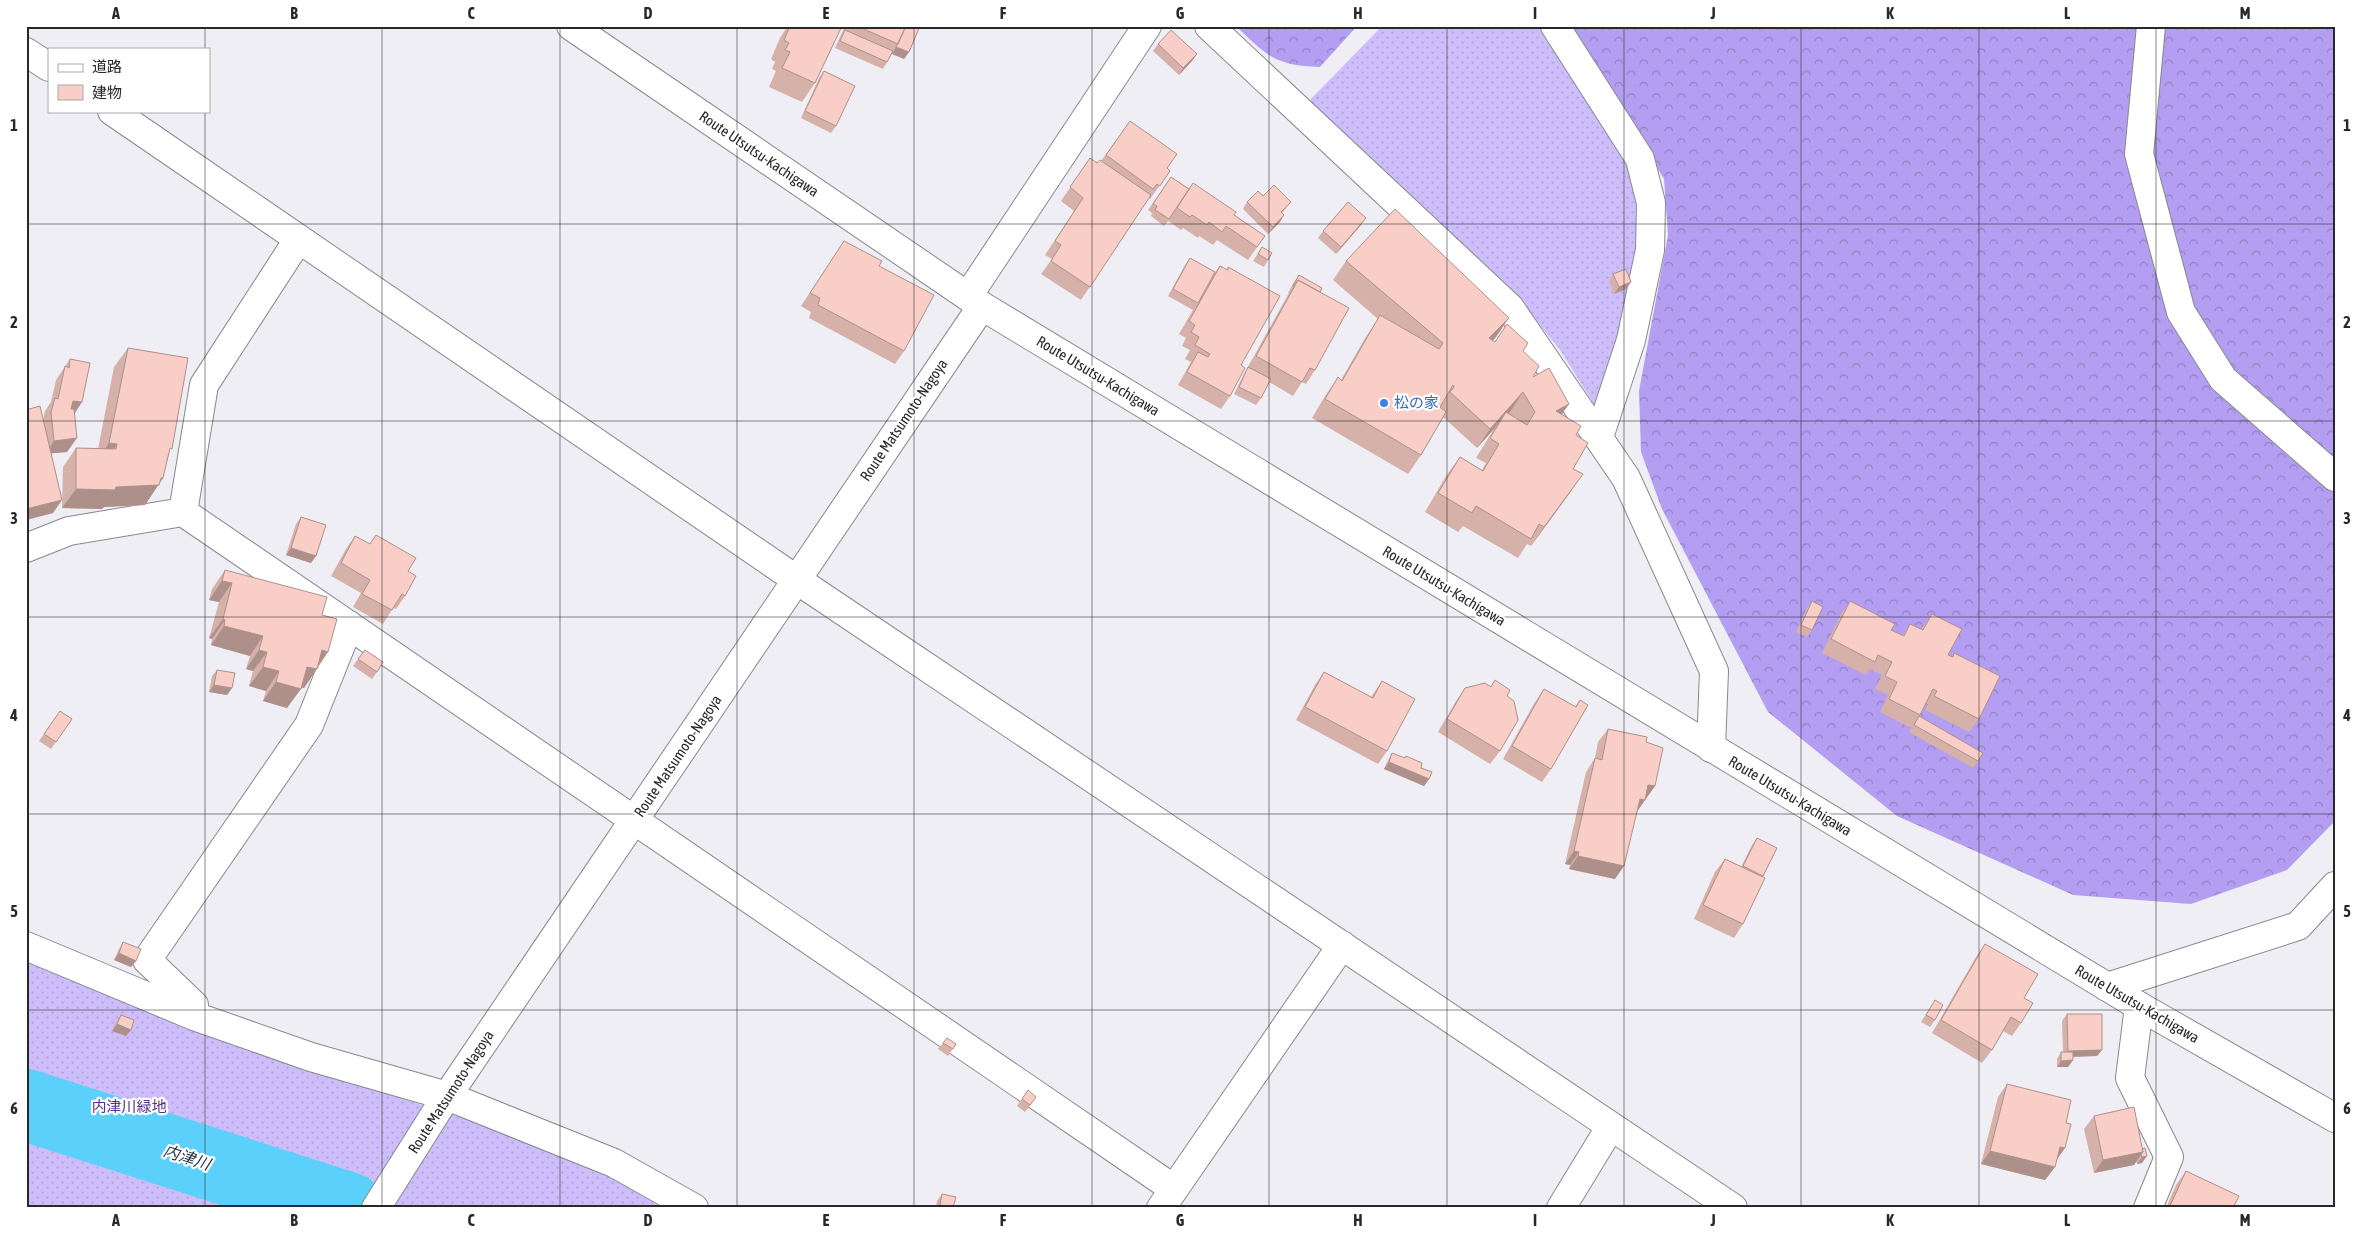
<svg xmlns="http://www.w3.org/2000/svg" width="2361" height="1234" font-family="'Asap Condensed','Noto Sans JP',sans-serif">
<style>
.grass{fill:url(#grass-dots)}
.forest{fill:url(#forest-crowns)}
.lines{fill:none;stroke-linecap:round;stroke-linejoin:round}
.river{stroke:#5bd0fb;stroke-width:72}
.minor-casing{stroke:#89888d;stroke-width:30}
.major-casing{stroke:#89888d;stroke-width:30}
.minor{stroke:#fff;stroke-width:28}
.major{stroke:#fff;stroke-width:28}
.wall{fill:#d5b1aa}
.shaded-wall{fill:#ae908b}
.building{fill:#f8cec6;stroke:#ae908b}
.grid{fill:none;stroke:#28282a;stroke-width:1;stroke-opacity:0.55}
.shop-dot{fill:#3f7fe0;stroke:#fff;stroke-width:2}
.labels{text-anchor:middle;stroke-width:4.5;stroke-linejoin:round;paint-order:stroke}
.street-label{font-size:15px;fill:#28282a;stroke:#fff}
.shop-label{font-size:15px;fill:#366cbe;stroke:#fff;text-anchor:start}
.park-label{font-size:15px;fill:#543191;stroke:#fff}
.water-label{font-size:16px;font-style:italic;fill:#1d323a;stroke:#fff}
.neatline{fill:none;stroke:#28282a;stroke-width:2}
.grid-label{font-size:16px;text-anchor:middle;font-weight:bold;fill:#28282a}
</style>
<defs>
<pattern id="grass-dots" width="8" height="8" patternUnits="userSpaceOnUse" patternTransform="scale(1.25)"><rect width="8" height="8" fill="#cdbefb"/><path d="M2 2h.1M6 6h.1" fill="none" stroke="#b0a3d7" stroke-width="1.8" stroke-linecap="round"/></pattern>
<pattern id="forest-crowns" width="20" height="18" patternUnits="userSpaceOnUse" patternTransform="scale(1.25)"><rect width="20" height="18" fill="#b49ef2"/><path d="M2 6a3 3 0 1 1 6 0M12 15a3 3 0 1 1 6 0" fill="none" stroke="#9281c4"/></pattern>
</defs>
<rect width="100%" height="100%" fill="#f0eef5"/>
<!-- grass -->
<path class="grass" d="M1382,26h164l89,137 9,86 -44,165 -40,-64 -43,-53 -208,-196z
M26,961l283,108 176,56 120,47 57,36h-636z"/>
<!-- forest -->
<path class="forest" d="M1236,26h121l-37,41c-44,-1 -53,-11 -84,-41z
M1572,26h763v795l-48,49 -96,34 -118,-9 -176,-79 -129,-104 -106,-203 -21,-57 -2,-61 29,-156 -4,-56z"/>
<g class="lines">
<!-- river -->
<path class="river" d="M26,1105l322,103"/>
<!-- minor casing -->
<g class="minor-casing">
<path id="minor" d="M1209,26l301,282 116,170 88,193 -3,77
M1555,26l85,133 11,44 -1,47 -19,90 -32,97
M2151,26l-12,128 42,158 42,67 112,98
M26,52l23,15
M112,111l685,469 936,628
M968,296l179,-270
M183,512l991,677
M26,548l43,-17 114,-19 21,-127 94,-145
M26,946l168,70 117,41 136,39 167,67 80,45
M2107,987l191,-61 37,-40
M2139,1006l-9,72 39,79 -21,51
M194,1016v-11l-47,-45 162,-235 40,-100
M1161,1208l181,-263
M1561,1208l50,-82"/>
</g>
<!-- major casing -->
<g class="major-casing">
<path id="major" d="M571,26l411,280 1157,700 196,112
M376,1208l61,-97 545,-805"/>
</g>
<!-- minor -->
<use href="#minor" class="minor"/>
<!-- major -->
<use href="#major" class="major"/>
</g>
<!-- wall -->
<path class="wall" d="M785,26h57l-27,57 -13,19 -33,-15 7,-16 -4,-2 3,-7 -4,-3 9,-21 7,-11z
M845,26h75l-11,26 -5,7 -12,-5 -5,8 -4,7 -48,-21z
M1158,44l39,10 -5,7 -13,14 -26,-24z
M824,71l12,55 -5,7 -30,-15 18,-40z
M1130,121l37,47 3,3 -20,28 -1,-1 -68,102 -40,-26 11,-15 -7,-4 29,-44 -13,-10 29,-43 7,5 4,-2z
M1171,177l18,12 45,26 31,21 -17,24 -31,-20 -4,5 -14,-9 -1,2 -15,-10 -2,2 -13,-9 -4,5 -13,-10 1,-3 -4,-3z
M1263,196l28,6 -9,11 -2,9 -12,12 -25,-25 4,-7z
M1361,225l-25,29 -18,-16 5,-7z
M844,241l35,25 25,85 -9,13 -86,-46 2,-6 -10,-6z
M1262,247l6,13 -4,7 -11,-6z
M1190,258l25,14 5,-6 7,4 1,-3 13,98 -11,31 -9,13 -43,-24 13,-23 -6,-3 5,-9 -8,-4 4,-8 -7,-4 14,-24 -25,-14 17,-31z
M1346,261l150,76 -4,3 2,2 29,9 10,26 29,38 14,20 -3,34 -4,25 -38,52 -4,-2 -9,14 -55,-32 -5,6 -33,-20 21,-36 14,-19 22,13 4,-7 -10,-5 18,-29 -17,19 -34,-31 -22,38 -13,19 -96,-56 13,-22 13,-19 3,3 26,-45 11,-16 -45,-39z
M1613,274l18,8 -5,7 -12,5 -5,-13z
M1299,275l21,17 -5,78 -9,14 -4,-2 -9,14 -24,-14 -8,16 -5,7 -22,-11 10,-20 45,-81h-1l6,-11z
M128,348l41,105 -6,25 -18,27 -41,2 -2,2 -40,-1 1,-41 13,-19 22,1 16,-82z
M70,359l4,54 -7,39 -16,1 2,60 -27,7v-110l17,10 2,-9 6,-9 5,-22z
M301,517l15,39 -5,7 -25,-8 10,-31z
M355,536l53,35 -3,25 -9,13 -3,-1 -10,16 -30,-17 8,-14 -30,-17 15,-27z
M225,570l97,45 -5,54 -13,19 -3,-1 -14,21 -24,-7 3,-10 -17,-5 4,-15 -7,-2 4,-13 -39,-11 1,-6 -3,-1 10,-36 -10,-2 3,-11z
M1812,601v29l-5,7 -11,-5 11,-24z
M1850,601l41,29 11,6 8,-12 11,5 11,-15 16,41 4,1 2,-3 25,66 -10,13 -44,-22 3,-6 -2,-1 -6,12 -9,13 -31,-16 8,-17 -13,-6 7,-14 -12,-6 -4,6 -44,-22 19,-39z
M365,650l12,22 -5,7 -19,-13z
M217,670l15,18 -5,7 -18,-3 3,-16z
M1324,672l47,25 11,-16 5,70 -9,13 -82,-44 19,-35z
M1495,680l12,16 -7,55 -10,13 -52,-32 18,-31 9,-13 26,-2z
M1544,689l31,18 5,-7 -29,69 -9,13 -39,-23 32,-57z
M60,711l12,8 -21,30 -12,-8z
M1919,716l59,45 -5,7 -64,-36z
M1608,729l38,13 9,44 -17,24 -23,69 -46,-10 1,-4 -5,-1 21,-92 9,-14 3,-16z
M1392,753l29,15 8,11 -5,7 -40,-17 4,-9z
M1757,838l20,10 -14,29 -20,47 -9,14 -40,-19 21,-47 10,-13 16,8 11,-22z
M123,942l13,19 -5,6 -17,-7 5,-11z
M1985,944l39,54 -3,25 -9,13 -9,-5 -11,19 -10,13 -50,-30 44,-76z
M1935,1000v20l-5,7 -9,-5z
M2067,1014l35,36 -5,6 -24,1v3l-5,7h-11v-8l4,-7h2l-1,-31z
M121,1015l5,21 -14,-5 4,-9z
M947,1038l9,6 -8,12 -10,-7z
M2007,1084l49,76 -1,7 -10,13 -64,-16 17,-67z
M1028,1090l3,14 -6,8 -8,-6z
M2094,1116l48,33v14l-5,1 -1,-3 -2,4 -40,8 -10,-44z
M2186,1171l47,37h-67l10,-23z
M942,1194l11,14h-17l1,-7z"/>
<!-- shaded-wall -->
<path class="shaded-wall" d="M896,47l13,5 -5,7 -12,-5z
M1197,54l-5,7 -13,14 4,-7z
M1284,215l-4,7 -12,12 5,-7z
M1366,218l-5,7 -25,29 5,-7z
M1631,282l-5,7 -12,5 5,-7z
M1509,318l-13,19 -20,21 13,-20z
M1523,392l-13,20 -11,12 7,-12 -12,17 -17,19 13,-19z
M73,401l9,1 -9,14 -9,-2z
M1569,404l-13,19v-12z
M77,438l-10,14 -22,2 9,-13z
M109,443l8,1 -13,20 -8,-2z
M1583,474l-14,20 -38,52 13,-19z
M161,478h2l-18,27 -41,2 -2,2 -40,-1 14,-19 40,-2z
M62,500l-9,13 -27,7v-11z
M291,548l25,8 -5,7 -25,-8z
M222,581l10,2 -13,19 -10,-2z
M223,619l2,1 -13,19 -3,-1z
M224,626l39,10 -13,20 -39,-11z
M259,650l8,2 -14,19 -7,-2z
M322,650l6,2 -24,36 -10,-2 13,-19z
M263,667l16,4 -13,20 -17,-5z
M276,682l25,7 -14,19 -24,-7z
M214,685l18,3 -5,7 -18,-3z
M1389,762l40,17 -5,7 -40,-17z
M1648,785l7,1 -10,14z
M1640,799l5,1 -9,13z
M1574,851l5,1 -9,13 -5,-1z
M1578,856l46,10 -9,13 -46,-10z
M119,953l17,8 -5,6 -17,-7z
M117,1024l14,6 -5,6 -14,-5z
M2102,1050l-5,6 -34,1 5,-6z
M2073,1060l-5,7h-11l4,-6z
M2060,1147l5,1 -9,13z
M1990,1151l65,16 -10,13 -64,-16z
M2143,1152l-9,13 -40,8 9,-13z
M2147,1156l-5,7 -5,1 5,-7z
M940,1205l13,3h-16z"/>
<!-- building -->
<path class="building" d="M790,26h52l-27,57 -33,-15 8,-16 -5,-2 4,-7 -5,-3z
M857,26h49l-8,18z
M906,26h14l-11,26 -13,-5z
M845,30l48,21 -6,11 -47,-21z
M1171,30l26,24 -14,14 -25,-24z
M824,71l31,15 -19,40 -31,-15z
M1130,121l47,33 -10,14 3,3 -10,15 -3,-2 -4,5 -47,-34z
M1090,158l7,5 3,-3 51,35 -61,92 -39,-26 10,-16 -6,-4 28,-43 -13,-11z
M1171,177l18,12 -20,30 -14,-9 2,-4 -4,-2z
M1193,183l43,29 -2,3 31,21 -8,11 -31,-21 -4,6 -13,-10 -2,3 -15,-10 -2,2 -13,-9z
M1274,185l17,17 -10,10 3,3 -11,12 -26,-25 11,-11 5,5z
M1348,202l18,16 -25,29 -18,-16z
M1395,209l114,109 -20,20 6,4 12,-18 21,19 -5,8 16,15 -6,11 16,-9 20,36 -13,7 25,15 -5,9 12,8 -15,26 10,5 -39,53 -5,-3 -8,15 -55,-33 -4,7 -34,-20 22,-36 23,14 16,-27 -9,-6 16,-26 21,13 8,-13 -12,-20 -33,37 -40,-37 4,-5 -1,-2 -13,22 6,5 -25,43 -96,-56 13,-22 4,4 38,-66 59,34 4,-6 -97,-82z
M844,241l38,20 -3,5 55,29 -30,56 -86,-46 2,-7 -10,-5z
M1262,247l10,6 -4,7 -10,-6z
M1190,258l25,14 -17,31 -25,-14z
M1220,266l8,4v-3l52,29 -39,69 4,3 -15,28 -43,-24 11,-20 10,5 2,-3 -15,-9 4,-8 -8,-5 4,-7 -6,-4z
M1626,269l5,13 -12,5 -6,-13z
M1299,275l23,13 -2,4 -22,-12 -4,6h-1z
M1298,280l51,28 -34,62 -5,-2 -8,14 -46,-26z
M128,348l60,10 -16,91 -2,-1 -7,30h-2l-2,7 -43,2 -1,3 -39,-1v-41l40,1 1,-5 -8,-1z
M70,359l20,4 -8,39 -9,-1 -2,8h3l3,29 -23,3 -3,-29 4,-14 3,1 7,-33 4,2z
M1248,367l23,12 -10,19 -22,-11z
M40,406l22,94 -36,9v-99z
M301,517l25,8 -10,31 -25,-8z
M376,535l40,23 -8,13 8,5 -11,20 -3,-2 -10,16 -30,-16 8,-14 -29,-17 14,-27 15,8z
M225,570l102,27 -5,18 15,4 -9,33 -6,-2 -5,19 -10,-2 -6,22 -25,-7 3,-11 -16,-4 4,-15 -8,-2 4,-14 -39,-10 1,-6 -2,-1 9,-36 -10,-2z
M1812,601l11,6 -11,23 -11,-5z
M1850,601l45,23 -4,6 13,6 6,-12 13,6 9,-16 30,15 -14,26 5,2 1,-4 46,23 -21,43 -45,-23 3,-5 -4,-2 -13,26 -31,-16 8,-17 -12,-6 7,-14 -14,-7 -3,7 -44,-23z
M365,650l18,12 -6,10 -19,-13z
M217,670l18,3 -3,15 -18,-3z
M1324,672l49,26 9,-17 33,18 -28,52 -82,-44z
M1495,680l15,10 -3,6 7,5 4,19 -18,31 -53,-32 18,-31 20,-5 6,4z
M1544,689l32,18 4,-7 8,5 -37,64 -39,-23z
M60,711l12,8 -16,23 -12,-8z
M1919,716l64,37 -5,8 -64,-36z
M1608,729l39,8 -1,5 17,6 -8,38 -7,-1 -3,15 -5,-1 -16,67 -46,-10 1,-4 -5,-1 21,-93 7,2z
M1392,753l13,5 1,-2 16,7 -1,5 11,4 -3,7 -40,-17z
M1757,838l20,10 -14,28 -20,-10z
M1725,859l40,19 -22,46 -40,-19z
M123,942l18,7 -5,12 -17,-8z
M1985,944l53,30 -14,24 9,5 -12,20 -10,-6 -19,33 -51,-30z
M1935,1000l8,5 -8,15 -9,-5z
M2067,1014h35v36l-34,1z
M121,1015l13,5 -3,10 -14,-6z
M947,1038l9,6 -3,5 -10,-6z
M2061,1052h12v8l-12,1z
M2007,1084l64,16 -5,23 5,1 -6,24 -5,-1 -5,20 -65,-16z
M1028,1090l8,7 -6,8 -8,-6z
M2134,1107l9,45 -40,8 -9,-44z
M2145,1148l2,8 -5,1 -1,-3 2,-2 -1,-3z
M2186,1171l53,25 -6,12h-64z
M942,1194l14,3 -3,11 -13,-3z"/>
<!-- grid -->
<path class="grid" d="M205,26v23M382,26v1182M560,26v1182M737,26v1182M914,26v1182M1092,26v1182M1269,26v1182M1447,26v1182M1624,26v1182M1801,26v1182M1979,26v1182M2156,26v1182M205,111v1097M26,224h2309M26,421h2309M26,617h2309M26,814h2309M26,1010h2309"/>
<!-- markers -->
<circle class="shop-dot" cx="1384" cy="403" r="5"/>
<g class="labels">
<!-- street labels -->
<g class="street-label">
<text transform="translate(759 154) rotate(34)" y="5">Route Utsutsu-Kachigawa</text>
<text transform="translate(1098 376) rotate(31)" y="5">Route Utsutsu-Kachigawa</text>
<text transform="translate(904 420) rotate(-56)" y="5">Route Matsumoto-Nagoya</text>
<text transform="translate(1444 586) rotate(31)" y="5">Route Utsutsu-Kachigawa</text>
<text transform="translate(678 756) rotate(-56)" y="5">Route Matsumoto-Nagoya</text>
<text transform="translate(1790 796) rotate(31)" y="5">Route Utsutsu-Kachigawa</text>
<text transform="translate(2137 1004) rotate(30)" y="5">Route Utsutsu-Kachigawa</text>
<text transform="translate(451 1092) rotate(-57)" y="5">Route Matsumoto-Nagoya</text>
</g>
<!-- shop labels -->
<g class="shop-label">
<text x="1394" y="408">松の家</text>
</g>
<!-- park labels -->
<g class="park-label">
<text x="129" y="1112">内津川緑地</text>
</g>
<!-- water labels -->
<g class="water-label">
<text transform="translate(187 1157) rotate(18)" y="6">内津川</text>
</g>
</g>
<!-- border -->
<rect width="2361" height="1234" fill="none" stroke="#ffffff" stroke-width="55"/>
<!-- legend -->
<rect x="48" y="48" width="162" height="65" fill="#ffffff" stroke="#a9a9aa"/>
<rect x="58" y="64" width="25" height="8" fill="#ffffff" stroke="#a9a9aa"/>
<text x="92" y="72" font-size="15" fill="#28282a">道路</text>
<rect x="58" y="85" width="25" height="15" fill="#f8cec6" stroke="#a9a9aa"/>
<text x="92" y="98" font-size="15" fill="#28282a">建物</text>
<rect x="28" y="28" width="2306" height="1178" class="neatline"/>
<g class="grid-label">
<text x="116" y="19">A</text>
<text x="294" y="19">B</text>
<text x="471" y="19">C</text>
<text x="648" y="19">D</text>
<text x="826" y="19">E</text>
<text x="1003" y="19">F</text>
<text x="1180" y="19">G</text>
<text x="1358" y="19">H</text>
<text x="1535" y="19">I</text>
<text x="1713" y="19">J</text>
<text x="1890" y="19">K</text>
<text x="2067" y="19">L</text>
<text x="2245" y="19">M</text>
<text x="14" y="131">1</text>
<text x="2347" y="131">1</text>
<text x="14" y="328">2</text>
<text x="2347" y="328">2</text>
<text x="14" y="524">3</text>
<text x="2347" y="524">3</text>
<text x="14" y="721">4</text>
<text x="2347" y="721">4</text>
<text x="14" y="917">5</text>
<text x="2347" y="917">5</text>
<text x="14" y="1114">6</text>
<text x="2347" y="1114">6</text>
<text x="116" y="1226">A</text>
<text x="294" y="1226">B</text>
<text x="471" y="1226">C</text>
<text x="648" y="1226">D</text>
<text x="826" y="1226">E</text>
<text x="1003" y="1226">F</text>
<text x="1180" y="1226">G</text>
<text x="1358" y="1226">H</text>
<text x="1535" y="1226">I</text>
<text x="1713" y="1226">J</text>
<text x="1890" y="1226">K</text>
<text x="2067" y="1226">L</text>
<text x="2245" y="1226">M</text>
</g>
</svg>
